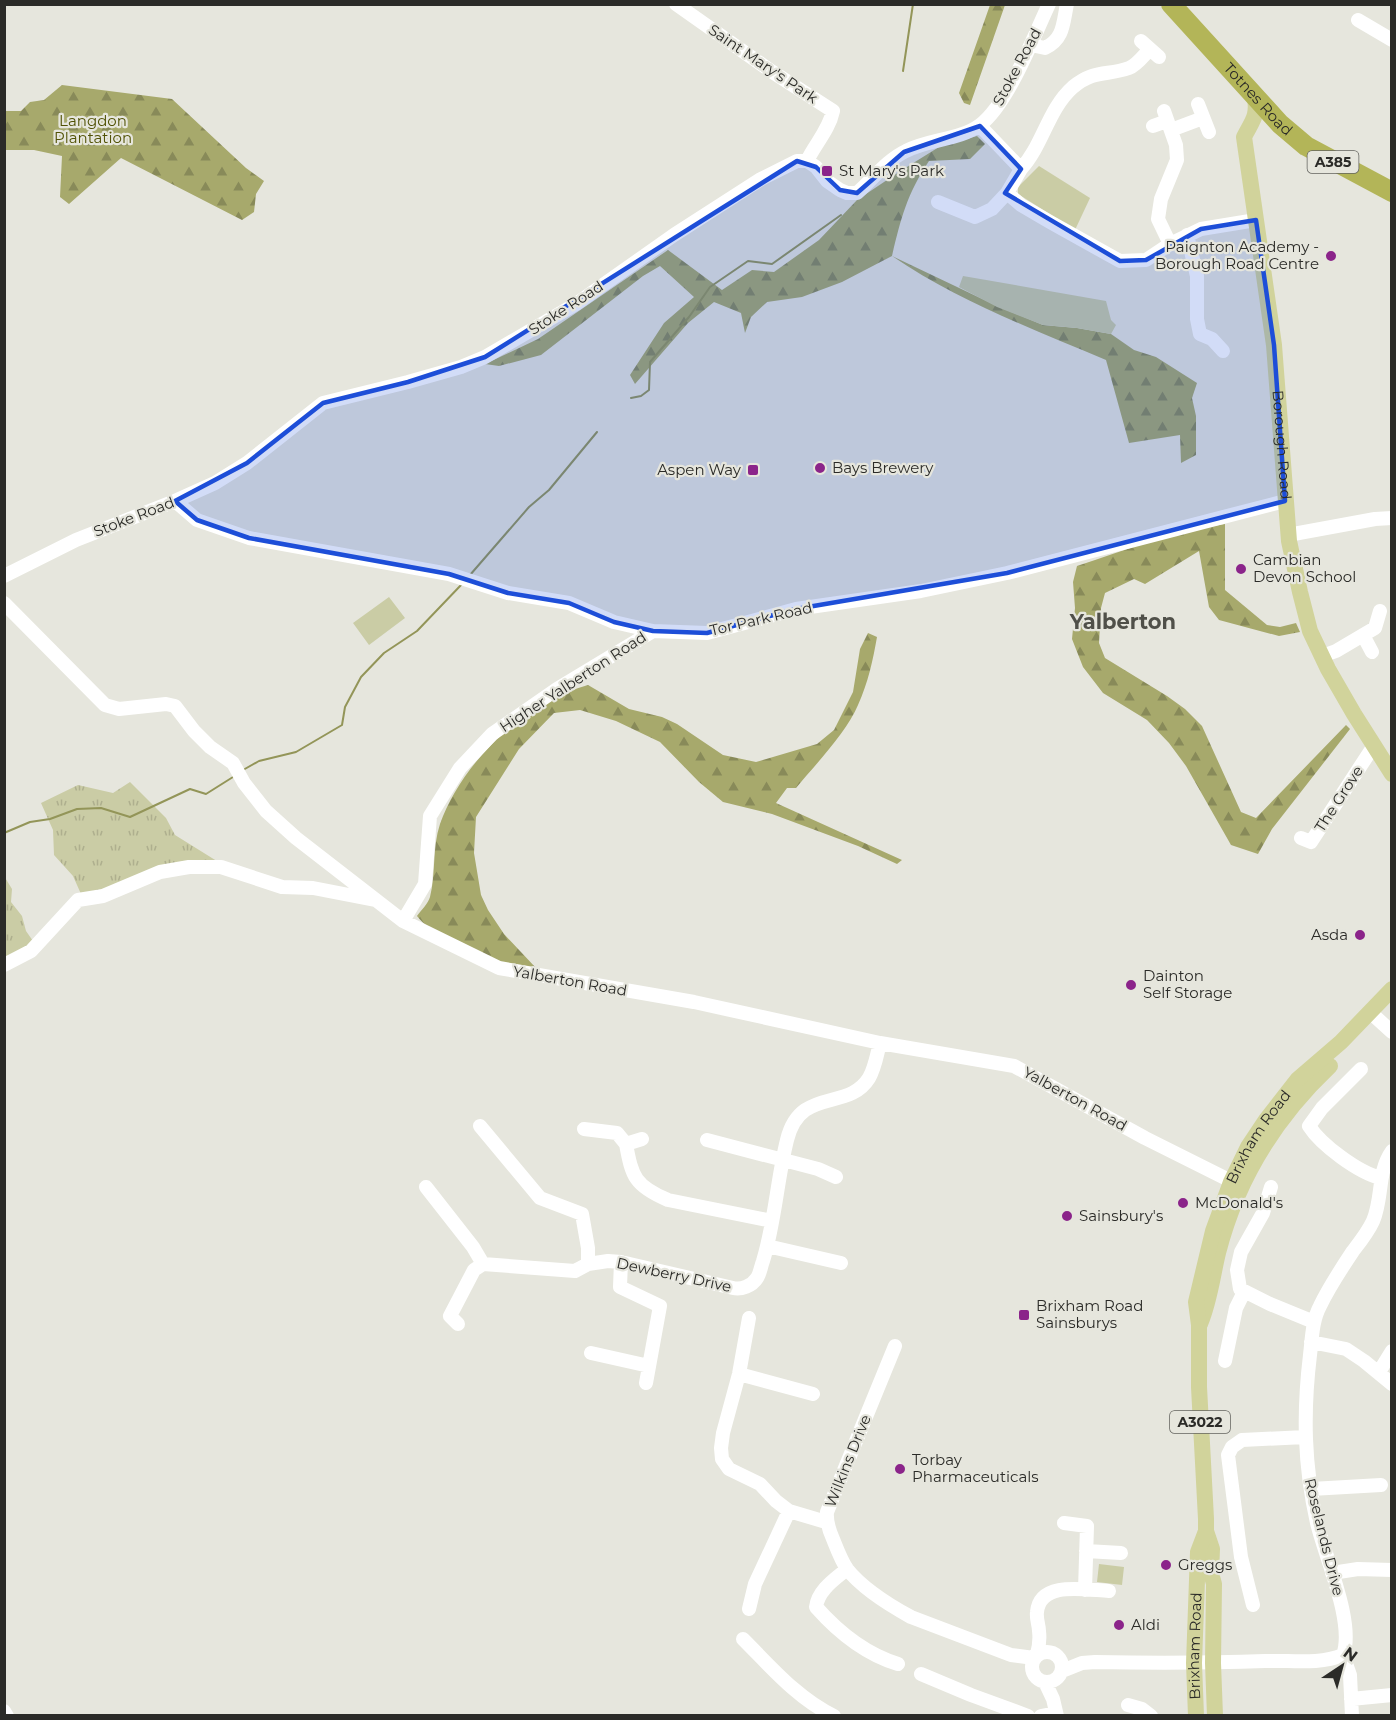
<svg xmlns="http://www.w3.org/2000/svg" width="1396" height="1720" font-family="Montserrat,sans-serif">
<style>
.grass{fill:url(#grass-tufts)}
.forest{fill:url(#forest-firs)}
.park{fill:#cacca5}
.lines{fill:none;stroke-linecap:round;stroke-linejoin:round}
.stream{stroke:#939558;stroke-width:2}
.minor{stroke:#fff;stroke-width:14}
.major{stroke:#d1d39b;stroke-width:16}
.highway{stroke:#b3b558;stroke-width:20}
.marked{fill:#1d4ed8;fill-opacity:0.2;stroke:#1d4ed8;stroke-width:4.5;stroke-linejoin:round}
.poi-dot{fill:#8b248a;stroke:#e6e6dd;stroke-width:2}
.labels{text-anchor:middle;stroke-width:4.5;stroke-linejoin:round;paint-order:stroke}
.shield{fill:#e6e6dd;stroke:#63635e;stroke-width:1.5}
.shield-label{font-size:14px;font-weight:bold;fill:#2b2b28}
.street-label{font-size:15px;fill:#2b2b28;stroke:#e6e6dd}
.park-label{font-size:15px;fill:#515205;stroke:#e6e6dd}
.poi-label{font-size:15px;fill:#2b2b28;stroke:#e6e6dd;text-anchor:start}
.district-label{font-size:21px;font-weight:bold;fill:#505049;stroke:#e6e6dd}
</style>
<defs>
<pattern id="grass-tufts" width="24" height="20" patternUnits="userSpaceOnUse" patternTransform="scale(1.5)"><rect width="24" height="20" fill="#cacca5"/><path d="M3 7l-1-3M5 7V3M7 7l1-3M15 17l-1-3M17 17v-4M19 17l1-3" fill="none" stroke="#aeaf8e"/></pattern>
<pattern id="forest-firs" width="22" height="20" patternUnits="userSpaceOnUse" patternTransform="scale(1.5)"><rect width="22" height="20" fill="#a7a96c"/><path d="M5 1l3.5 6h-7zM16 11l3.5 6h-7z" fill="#888a59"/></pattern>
</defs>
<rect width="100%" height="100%" fill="#e6e6dd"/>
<!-- grass -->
<path class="grass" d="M130,782l36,36 9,17 45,28 -139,31 -8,-18 -19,-21 -1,-25 -12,-27 37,-18 35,8z
M4,876l8,13 -1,13 11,14 4,15 7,10 -8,8 -21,11z"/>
<!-- forest -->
<path class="forest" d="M990,5h15l-35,100 -6,-2 -5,-10z
M62,85l110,14 74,69 18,13 -8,13 -2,18 -12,8 -121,-62 -52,46 -9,-7 2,-41 -28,-6h-29v-39h16l9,-9 14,-2z
M977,136l8,8 -15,15 -41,2c-22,33 -28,57 -37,95l105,50 46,19 34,3 34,6 23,16 22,7 41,26 -5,15 4,18v39l-15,8 -1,-28 -51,8 -23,-83c-73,-31 -148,-59 -214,-104l-50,26 -40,15 -35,5 -16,15 -6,16 -4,-20 -27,-11 -26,21 -53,61 -5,-9 34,-52 30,-26 -34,-31 -17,10 -102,79 -42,11 -14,-2 53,-25 130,-89 54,40 30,-20 22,2 45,-32 38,-40 45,-30 37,-23z
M1225,524v66l42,35 13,2 16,-4 4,9 -21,4 -60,-16 -10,-13 -10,-56 -54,33 -11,-5 -29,14 -4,15 -2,35 6,15 62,38 18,13 17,17 39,86 15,6 90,-93 4,4 -78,100 -14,25 -27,-9 -45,-79 -17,-23 -22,-23 -44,-27 -20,-26 -11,-28 3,-31 -2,-26 4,-16c48,-16 98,-35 148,-42z
M868,633l9,4c-4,23 -9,46 -19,68 -11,27 -43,60 -62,83h-9l-11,15 126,57 -5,4 -39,-18 -86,-32 -49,-12 -24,-20 -39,-40 -44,-21 -36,-11 -26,3 -35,36 -43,68 -2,36 7,42 7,15 16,24 32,34c-9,-1 -19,-2 -28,-4 -23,-7 -78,-29 -91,-48 4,-6 11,-12 13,-19 6,-23 2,-49 10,-73 22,-62 85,-122 148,-139l41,24 33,8 15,7 46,31 33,7 61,-18 17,-14 19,-38 7,-43z"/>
<!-- park -->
<path class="park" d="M1039,166l51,32 -15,32 -57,-36v-7z
M963,276l143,25 5,19 5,5 -5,9 -34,-6 -34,-3 -46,-18 -38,-20z
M389,597l16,21 -36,27 -16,-22z
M1099,1564l25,3 -2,18 -25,-3z"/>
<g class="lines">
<!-- stream -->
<path class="stream" d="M903,71l10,-67
M631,398l10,-2 8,-6 1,-28 39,-45 21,-30 38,-26 24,3 69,-49
M470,575l59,-68 20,-17 48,-58
M243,770l16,-9 37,-9 46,-27 3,-18 16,-30 23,-24 33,-22 45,-47
M4,833l26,-11 20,-3 27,-10 24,-1 29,9 60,-28 16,5 27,-17"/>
<!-- minor -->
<path class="minor" d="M676,4l95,67 62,40c-4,19 -18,33 -26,50
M1358,20l34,20
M1141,41l18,16
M1031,45l14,3c19,-9 18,-25 22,-44
M1198,104l11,28
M1164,111l12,34 1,15 -16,39 -3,20 12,25
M980,126l41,43 -14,24 14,12 29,17 70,39 26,-1 24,-16 31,-15 55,-9
M1153,126l14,-5
M1171,130l32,-12
M1021,169c22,-24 27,-60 52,-82 22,-18 34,-11 56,-19 8,-3 15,-13 21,-19
M938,202l37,15 17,-8 15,-16
M1187,235l10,41v43l3,15 12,5 11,12
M175,501l22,19 52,18 200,36 59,19 61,10 45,19 39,9 54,2 89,-24 125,-18 86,-18 278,-72
M1288,535l87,-16 17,-1
M4,576l72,-36 99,-39 40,-18 32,-20 76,-60 85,-21 53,-15 24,-10 91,-53 98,-69 87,-56 36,-18h10l9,6 11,14 13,9 7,3h10c16,-14 30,-33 49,-42 23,-12 54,-11 74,-26 28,-21 54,-89 69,-121
M4,603l101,102 14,4 47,-5 9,2 19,25 16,16 23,16 11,20 22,28 30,27 107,83 96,47 195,34 186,41 134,23 131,72 94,47
M1363,635l9,17
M1322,656l14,-5 39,-23 5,-17
M1301,838l10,4 62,-95
M403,921l22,-37 5,-68 30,-48 32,-34 65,-45 96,-58
M4,965l27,-14 47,-51 25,-4 57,-24 29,-5h32l61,20 31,1 62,12
M1370,1012l22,20
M1361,1069l-39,39 -13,18c12,19 50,47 72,52
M480,1126l60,72 42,16 6,34v16
M584,1129l33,4 9,11
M642,1139l-16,5c6,33 9,42 42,56l104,21
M707,1140l111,29 18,8
M426,1187l47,60 10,17
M1271,1187l-8,26 -22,39 -4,18 3,19 30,15 44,18
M767,1246l74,17
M621,1262l-1,25 40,19 -14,77
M749,1318l-10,56 -16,59 -2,15 1,11 7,10 31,15 16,17 13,10 37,11
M458,1324l-8,-8 24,-46 9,-6 92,7 13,-7 20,-3 13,1 112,26c8,2 19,-2 24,-10 3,-4 4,-12 6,-17 12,-39 14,-81 24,-121 13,-54 61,-28 82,-62 6,-10 8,-24 11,-35
M1311,1342l35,7 18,12 28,23
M895,1346l-68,166c-1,10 2,18 6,27 4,10 8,21 14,30 16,20 42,36 64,48l100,38 23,3
M591,1353l58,13
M1225,1361l11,-53 8,-16
M1379,1372l13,-21
M739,1374l74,20
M1311,1489l70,-4
M1064,1523l23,3 -2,64
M1086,1551l35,2
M847,1569c-12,10 -29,21 -31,38 23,26 49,47 82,57
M1332,1573l26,-4 34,1
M1253,1605l-12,-48 -13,-102 4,-8 10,-7 63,-3
M749,1609l6,-25 34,-73
M743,1639c27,27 55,60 91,77
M1032 1667a15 15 0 1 1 30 0a15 15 0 1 1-30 0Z
M1037,1654c2,-7 3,-15 2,-23 0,-6 -3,-12 -2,-19 3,-32 49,-22 72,-21
M1343,1655l7,20 2,41
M1062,1671l20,-8 13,-1c57,1 113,1 170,-1 26,-1 53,4 78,-6 12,-32 -18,-98 -26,-132 -13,-58 -14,-110 -7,-168 2,-16 2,-34 10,-49 9,-19 21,-37 33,-55 7,-9 15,-19 20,-30 10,-23 4,-49 19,-70
M921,1674l50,21 57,21
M1045,1682l8,17 4,17
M1351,1699l41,-4
M1128,1705l14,4 9,7
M4,1711l3,5
M1041,1716l15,-3"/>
<!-- major -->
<g class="major">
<path id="s1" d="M1255,98c3,19 -3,23 -11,39l30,208 15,196 11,51 10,39 18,38 26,45 38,60"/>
<path d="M1200,1324c10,-24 12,-46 18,-71 19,-75 57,-135 112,-187"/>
<path d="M1206,1531l6,18 -1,24 3,11 -1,79 2,53"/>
<path id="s2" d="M1196,1716l-2,-53 4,-111 8,-21v-12l-7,-132v-62l-3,-23 17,-71 18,-49 17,-35 18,-27 32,-41 43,-37 51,-53"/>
</g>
<!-- highway -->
<path class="highway" id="s3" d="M1171,4l109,120 26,22 86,46"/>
</g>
<!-- marked area -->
<path class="marked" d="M980,126l41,43 -16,24 115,68 26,-1 55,-31 55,-9 18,125 11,156 -278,72 -211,36 -89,24 -54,-2 -39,-9 -45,-19 -61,-10 -59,-19 -200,-36 -52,-18 -22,-19 72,-38 76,-60 85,-21 77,-25 312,-196 19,6 24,23 17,3 47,-41z"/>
<!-- markers -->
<g class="poi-dot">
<rect x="821" y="165" width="12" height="12" rx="3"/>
<circle cx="1331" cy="256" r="6"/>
<circle cx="820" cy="468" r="6"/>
<rect x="747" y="464" width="12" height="12" rx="3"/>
<circle cx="1241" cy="569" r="6"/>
<circle cx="1360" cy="935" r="6"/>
<circle cx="1131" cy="985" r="6"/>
<circle cx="1183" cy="1203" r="6"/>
<circle cx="1067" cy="1216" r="6"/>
<rect x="1018" y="1309" width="12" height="12" rx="3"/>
<circle cx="900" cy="1469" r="6"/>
<circle cx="1166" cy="1565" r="6"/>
<circle cx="1119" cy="1625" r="6"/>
</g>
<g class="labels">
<!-- shield labels -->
<g class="shield">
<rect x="1307.5" y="151" width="51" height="22" rx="4.5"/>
<rect x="1170" y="1411" width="60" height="22" rx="4.5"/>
</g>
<g class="shield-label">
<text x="1333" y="167">A385</text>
<text x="1200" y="1427">A3022</text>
</g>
<!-- street labels -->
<g class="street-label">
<text transform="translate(763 64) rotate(34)" y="5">Saint Mary's Park</text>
<text transform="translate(1017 67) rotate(-62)" y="5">Stoke Road</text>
<text dy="5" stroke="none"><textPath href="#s3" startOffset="129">Totnes Road</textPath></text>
<text transform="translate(566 308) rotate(-33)" y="5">Stoke Road</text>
<text dy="5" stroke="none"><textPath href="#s1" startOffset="352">Borough Road</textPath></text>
<text transform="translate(134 517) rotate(-21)" y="5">Stoke Road</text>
<text transform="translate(761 619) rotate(-13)" y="5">Tor Park Road</text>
<text transform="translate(573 682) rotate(-33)" y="5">Higher Yalberton Road</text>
<text transform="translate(1339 799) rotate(-57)" y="5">The Grove</text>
<text transform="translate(570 981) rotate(10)" y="5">Yalberton Road</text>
<text transform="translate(1075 1099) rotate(29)" y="5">Yalberton Road</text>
<text dy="5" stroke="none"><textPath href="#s2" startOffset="594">Brixham Road</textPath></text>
<text transform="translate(674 1275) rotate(12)" y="5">Dewberry Drive</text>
<text transform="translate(848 1461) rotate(-68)" y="5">Wilkins Drive</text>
<text transform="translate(1324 1537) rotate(76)" y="5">Roselands Drive</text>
<text dy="5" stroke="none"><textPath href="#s2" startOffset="70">Brixham Road</textPath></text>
</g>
<!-- park labels -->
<g class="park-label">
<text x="93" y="126">Langdon<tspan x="93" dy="17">Plantation</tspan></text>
</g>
<!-- poi labels -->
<g class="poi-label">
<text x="839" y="176">St Mary's Park</text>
<text x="1319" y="252" text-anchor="end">Paignton Academy -<tspan x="1319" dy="17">Borough Road Centre</tspan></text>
<text x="832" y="473">Bays Brewery</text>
<text x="741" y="475" text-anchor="end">Aspen Way</text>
<text x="1253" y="565">Cambian<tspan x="1253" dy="17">Devon School</tspan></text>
<text x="1348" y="940" text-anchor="end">Asda</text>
<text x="1143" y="981">Dainton<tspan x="1143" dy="17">Self Storage</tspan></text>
<text x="1195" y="1208">McDonald's</text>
<text x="1079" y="1221">Sainsbury's</text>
<text x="1036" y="1311">Brixham Road<tspan x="1036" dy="17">Sainsburys</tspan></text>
<text x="912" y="1465">Torbay<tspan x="912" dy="17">Pharmaceuticals</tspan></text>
<text x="1178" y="1570">Greggs</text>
<text x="1131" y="1630">Aldi</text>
</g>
<!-- district labels -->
<g class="district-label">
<text x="1123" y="629">Yalberton</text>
</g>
</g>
<!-- border -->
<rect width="1396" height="1720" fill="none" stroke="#2b2b28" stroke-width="12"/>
<!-- north arrow -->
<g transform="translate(1342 1666) rotate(36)" stroke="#e6e6dd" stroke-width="4.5" paint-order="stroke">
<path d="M0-4.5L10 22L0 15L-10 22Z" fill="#2b2b28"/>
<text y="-9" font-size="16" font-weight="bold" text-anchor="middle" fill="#2b2b28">N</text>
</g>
</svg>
